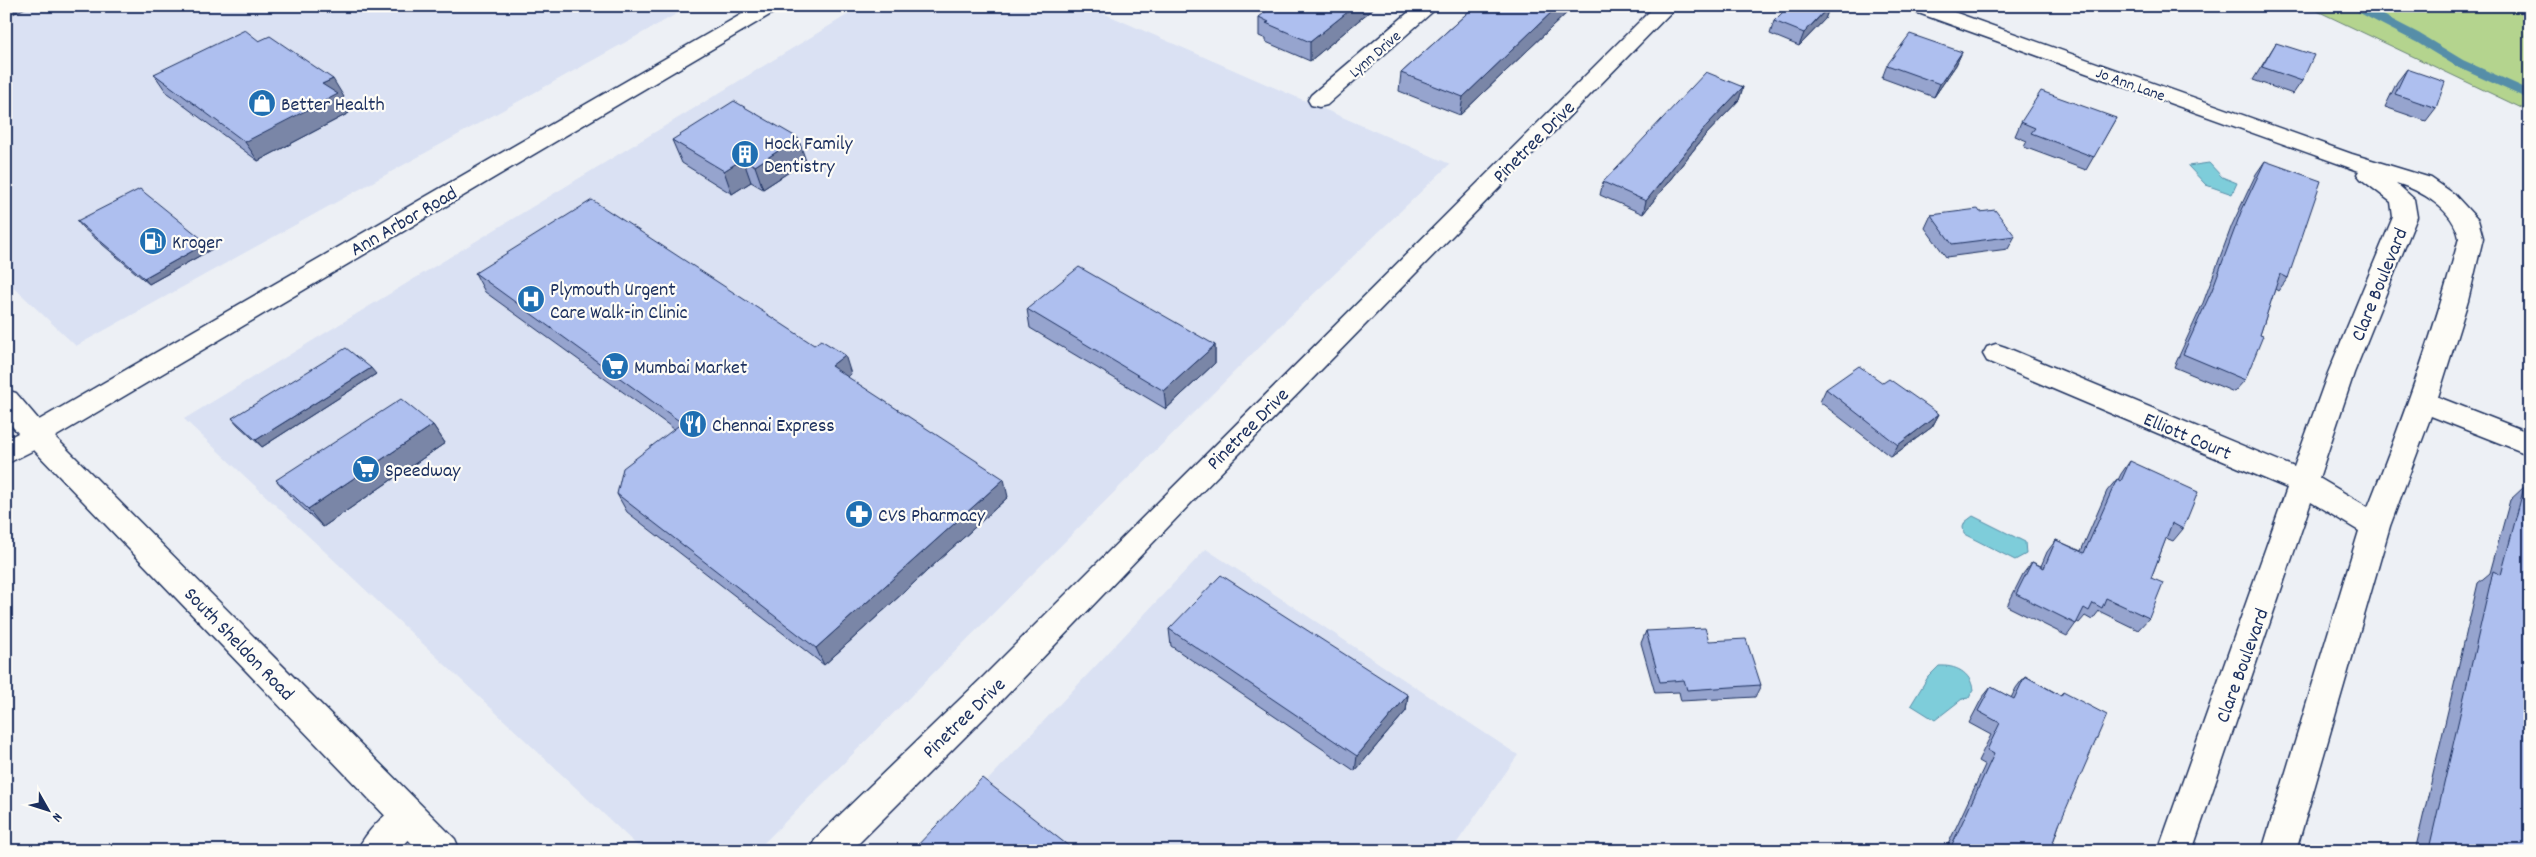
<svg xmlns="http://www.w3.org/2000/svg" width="2536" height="857" font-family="Dekko,sans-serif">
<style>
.built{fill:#dae1f3}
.green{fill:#b4d48e;stroke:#688276}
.water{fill:#7ecdda;stroke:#568ea8}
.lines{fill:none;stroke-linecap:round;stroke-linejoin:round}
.stream{stroke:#568ea8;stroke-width:9}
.minor-casing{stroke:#1b2f5e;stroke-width:3}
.secondary-casing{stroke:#1b2f5e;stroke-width:3}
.minor{fill:#fdfcf7;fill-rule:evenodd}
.secondary{fill:#fdfcf7;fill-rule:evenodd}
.wall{fill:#96a4ce;stroke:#1b2f5e}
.shaded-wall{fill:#7a86a7;stroke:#1b2f5e}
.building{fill:#aebfef;stroke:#1b2f5e}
.labels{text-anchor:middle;stroke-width:4.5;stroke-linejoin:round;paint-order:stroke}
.far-street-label{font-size:16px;fill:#1b2f5e;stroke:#fdfcf7}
.poi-label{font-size:20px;fill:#1b2f5e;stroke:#fdfcf7;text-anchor:start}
.street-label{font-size:20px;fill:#1b2f5e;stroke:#fdfcf7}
</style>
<rect width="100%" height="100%" fill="#edf0f5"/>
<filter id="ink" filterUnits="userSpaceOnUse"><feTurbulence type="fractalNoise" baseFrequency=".02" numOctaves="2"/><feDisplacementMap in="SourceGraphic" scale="10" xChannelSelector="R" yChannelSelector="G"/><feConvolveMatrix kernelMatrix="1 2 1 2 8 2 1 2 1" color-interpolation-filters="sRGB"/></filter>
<g filter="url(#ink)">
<!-- built -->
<path class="built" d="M6,6h685l-615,340 -70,-66z
M862,6h225l363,158 -171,163 -523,524h-113l-459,-432z
M1206,549l312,206 -67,96h-530z"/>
<!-- green -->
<path class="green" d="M2307,6h203l20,12v94z"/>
<!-- water -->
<path class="water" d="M2209,163l13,14 15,6 -5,11 -26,-9 -18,-19z
M1973,516l52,26 1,12 -11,6 -51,-26 -1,-7 2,-5z
M1939,666c16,-1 32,6 34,24l-4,8 -7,1 -27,21 -24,-15 17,-28z"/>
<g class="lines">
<!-- stream -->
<path class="stream" d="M2356,6l62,32 43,26 69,31"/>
<!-- minor casing -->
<g class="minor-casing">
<path id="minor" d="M1416,6h23l-112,99 -8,2 -8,-2 -3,-5 3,-5z
M1655,6h22l-485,496 -187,195 -154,154h-41l5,-12 168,-162z
M1907,6h30l415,148 79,24 23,16 24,26 5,18 -15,63 -30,96 92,36v22l-99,-39 -41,110 -94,325h-34l97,-320 -48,-29 -119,349h-34l129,-363 -300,-127 -4,-7 4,-7 9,-3 9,3 289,120 34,-94 65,-156 -2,-15 -30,-23 -4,-5 2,-3 -449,-161zM2396,183c25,7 58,27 63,55 -24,92 -56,181 -91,269l-49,-29 35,-105 63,-156 -3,-18z
M408,801l12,5 5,11 -5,11 -22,23h-41c9,-20 31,-42 51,-50z"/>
</g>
<!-- secondary casing -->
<g class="secondary-casing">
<path id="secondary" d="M756,6h25l-3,4 -723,427 400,402 5,12h-41l-385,-401 -28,14v-25l12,-6 -12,-14v-29l10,3 23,27z"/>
</g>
<!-- minor -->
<use href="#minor" class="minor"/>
<!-- secondary -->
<use href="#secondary" class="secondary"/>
</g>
<!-- wall -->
<path class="wall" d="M1376,6l-66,55 -44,-19v-3l-7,-3v-19z
M1475,6h99l-114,109 -61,-24 2,-18z
M1830,6l-5,13 -26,27 -29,-12 4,-13z
M259,41l85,56 -3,2 8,14 -91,48 -91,-68 -13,-19z
M2276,43l26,38 -9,13 -40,-14z
M1962,52l-6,13 -22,32 -52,-19 5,-13z
M2407,69l29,39 -10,13 -41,-14 12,-25z
M1743,87l-4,13 -36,38 -60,76 -43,-19 3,-13z
M2116,118l-30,52 -62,-23 3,-6 -12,-5 6,-14z
M672,140l134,21 -43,28 -12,-7 -19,12 -50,-31z
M2265,161l23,117 -10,13 -3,-2 -30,91 -11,12 -60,-25 29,-64 29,-78 24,-51z
M1980,212l35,24 -7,13 -62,8 -21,-29 6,-13z
M77,221l130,22 5,6 -63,35 -66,-56z
M475,273l376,101 -4,3 161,120 -184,168 -197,-153 -10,-18 57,-65 -189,-137z
M1027,309l188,36v18l-49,46 -136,-81z
M376,374l-114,73 -24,-22 -6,-7z
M1883,383l56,31 -7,13 -41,30 -71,-55 6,-13z
M433,425l12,18 -122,84 -31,-29 -16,-18z
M2130,461l53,68 -10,12 -7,-3 -15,40 -2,40 -11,12 -39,-19 -7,9 -7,-4 -6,7 -2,-1 -10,14 -60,-30 16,-32 9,-12 9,4 6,-14 9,-12 25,11 26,-60 10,-12 1,1 3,-6z
M2524,487l2,364h-111l63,-268 12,-10 20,-73z
M1169,629l239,66 -2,16 -51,60 -184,-125z
M1646,631l63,10 52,44 -6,12 -74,4 -2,-9 -24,1 -14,-50z
M2025,676l35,19 3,-3 -4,133 -9,26h-105l40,-86 -7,-4 13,-26 -22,-12 13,-25 9,-11 20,11 5,-10z"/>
<!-- shaded-wall -->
<path class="shaded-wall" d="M6,6h24l-24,11z
M1355,6h21l-66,55v-19z
M1558,6h16l-114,109 3,-18z
M1830,6l-5,13 -26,27 5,-13z
M1962,52l-6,13 -22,32 6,-13z
M333,79l11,18 -3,2 8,14 -91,48 -13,-19 77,-58z
M1743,87l-4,13 -36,38 -60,76 3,-13 61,-76z
M798,138l8,23 -43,28 -8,-23z
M743,159l8,23 -19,12 -8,-23z
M207,243l5,6 -63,35 -5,-6z
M1215,345v18l-49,46 -2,-18z
M845,355l6,19 -14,10 -6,-18z
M371,368l5,6 -114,73 -6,-7z
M1939,414l-7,13 -41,30 7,-12z
M433,425l12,18 -122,84 -15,-18z
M1004,479l4,18 -184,168 -8,-17z
M1408,695l-2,16 -51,60 2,-15z"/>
<!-- building -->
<path class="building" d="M1273,6h82l-45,36 -44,-19 3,-1 -10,-5z
M1475,6h83l-95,91 -62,-24z
M1789,6h40l-25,27 -30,-12z
M245,30l14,11 11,-5 63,43 -11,5 16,10 -93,48 -91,-68z
M1910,34l52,18 -22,32 -53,-19z
M2276,43l38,12 -12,26 -40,-14z
M2407,69l38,13 -9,26 -41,-14z
M1706,72l37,15 -36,38 -61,76 -43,-19z
M2041,91l75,27 -22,39 -63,-24 4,-5 -14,-6z
M734,101l64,37 -43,28 -12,-7 -19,12 -52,-31z
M2265,161l56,20 -33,97 -8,-4 -20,61 3,1 -18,44 -62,-26 29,-64 29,-78z
M140,189l67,54 -63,35 -67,-57z
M592,200l222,145 7,-5 24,15 -14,11 173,113 -188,169 -199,-154 6,-26 59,-45 -207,-150z
M1978,209l2,3 15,-2 20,26 -63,8 -21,-29z
M1079,267l136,78 -51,46 -137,-82z
M346,348l25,20 -115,72 -24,-22z
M1859,366l24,17 6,-4 50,35 -41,31 -72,-56z
M401,399l32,26 -125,84 -32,-29z
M2130,461l68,31 -15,37 -11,-6 -21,55 12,5 -14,35 -43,-20 -4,10 -9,-5 -4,8 -5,-3 -8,16 -60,-30 16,-32 12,6 12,-28 28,13 33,-74 4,2z
M2524,487l6,3v331l-4,30h-93l-4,-2 64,-278 8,4z
M1221,575l187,120 -51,61 -188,-127z
M1705,628l4,13 37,-2 15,46 -74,5 -3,-10 -24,2 -14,-51z
M2025,676l36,20 2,-4 44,23 -48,110 -9,26h-101l45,-97 -7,-4 13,-27 -22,-12 13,-24 23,12z
M982,778l93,73h-163z"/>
</g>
<!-- icons -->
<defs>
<g id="shop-disc" transform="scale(1.4375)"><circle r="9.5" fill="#1f6fb2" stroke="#fdfcf7"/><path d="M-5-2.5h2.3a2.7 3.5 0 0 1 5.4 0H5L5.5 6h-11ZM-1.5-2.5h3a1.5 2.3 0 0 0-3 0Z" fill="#fff"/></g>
<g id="building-disc" transform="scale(1.4375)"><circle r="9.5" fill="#1f6fb2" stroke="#fdfcf7"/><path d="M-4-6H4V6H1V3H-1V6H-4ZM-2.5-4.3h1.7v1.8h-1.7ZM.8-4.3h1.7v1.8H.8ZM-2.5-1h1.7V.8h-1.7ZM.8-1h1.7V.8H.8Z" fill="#fff"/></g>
<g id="fuel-disc" transform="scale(1.4375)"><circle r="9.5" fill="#1f6fb2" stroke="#fdfcf7"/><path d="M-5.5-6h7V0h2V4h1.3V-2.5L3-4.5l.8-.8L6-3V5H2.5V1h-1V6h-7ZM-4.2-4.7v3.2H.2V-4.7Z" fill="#fff"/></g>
<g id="hospital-disc" transform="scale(1.4375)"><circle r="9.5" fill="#1f6fb2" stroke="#fdfcf7"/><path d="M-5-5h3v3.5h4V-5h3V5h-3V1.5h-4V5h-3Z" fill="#fff"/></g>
<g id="supermarket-disc" transform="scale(1.4375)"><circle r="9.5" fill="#1f6fb2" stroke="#fdfcf7"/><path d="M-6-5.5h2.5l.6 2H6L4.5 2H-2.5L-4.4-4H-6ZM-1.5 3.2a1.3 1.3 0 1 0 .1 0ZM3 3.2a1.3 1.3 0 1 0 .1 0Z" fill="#fff"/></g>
<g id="restaurant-disc" transform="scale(1.4375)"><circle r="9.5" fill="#1f6fb2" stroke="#fdfcf7"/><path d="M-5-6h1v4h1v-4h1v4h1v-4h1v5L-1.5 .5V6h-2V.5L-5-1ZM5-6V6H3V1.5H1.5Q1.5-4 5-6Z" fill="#fff"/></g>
<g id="pharmacy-disc" transform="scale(1.4375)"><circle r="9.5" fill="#1f6fb2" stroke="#fdfcf7"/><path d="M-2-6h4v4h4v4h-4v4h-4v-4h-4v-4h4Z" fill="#fff"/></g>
</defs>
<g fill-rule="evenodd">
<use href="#shop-disc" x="262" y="103"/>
<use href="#building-disc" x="745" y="154"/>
<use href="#fuel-disc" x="153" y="241"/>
<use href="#hospital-disc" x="531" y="299"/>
<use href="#supermarket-disc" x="615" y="366"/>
<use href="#restaurant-disc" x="693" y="424"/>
<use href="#supermarket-disc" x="366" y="469"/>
<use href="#pharmacy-disc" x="859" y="514"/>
</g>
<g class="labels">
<!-- far-street labels -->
<g class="far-street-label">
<text transform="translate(1374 53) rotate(-41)" y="6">Lynn Drive</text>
<text transform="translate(2131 83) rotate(20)" y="6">Jo Ann Lane</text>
</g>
<!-- poi labels -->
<g class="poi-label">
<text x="281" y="110">Better Health</text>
<text x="764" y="149">Hock Family<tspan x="764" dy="23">Dentistry</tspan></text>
<text x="172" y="248">Kroger</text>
<text x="550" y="295">Plymouth Urgent<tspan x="550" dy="23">Care Walk-in Clinic</tspan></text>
<text x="634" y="373">Mumbai Market</text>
<text x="712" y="431">Chennai Express</text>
<text x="385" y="476">Speedway</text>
<text x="878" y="521">CVS Pharmacy</text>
</g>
<!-- street labels -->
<g class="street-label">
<text transform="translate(1533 141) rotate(-45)" y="7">Pinetree Drive</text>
<text transform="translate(403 220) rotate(-30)" y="7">Ann Arbor Road</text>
<text transform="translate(2378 284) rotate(-68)" y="7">Clare Boulevard</text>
<text transform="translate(1247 428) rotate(-45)" y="7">Pinetree Drive</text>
<text transform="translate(2188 435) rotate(23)" y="7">Elliott Court</text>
<text transform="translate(240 643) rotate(46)" y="7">South Sheldon Road</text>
<text transform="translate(2241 665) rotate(-70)" y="7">Clare Boulevard</text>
<text transform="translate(963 717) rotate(-44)" y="7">Pinetree Drive</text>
</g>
</g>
<!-- margin -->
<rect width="2536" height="857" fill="none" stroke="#fdfcf7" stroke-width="25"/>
<rect x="12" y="12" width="2511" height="832" fill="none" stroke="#1b2f5e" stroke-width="2" filter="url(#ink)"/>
<!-- north arrow -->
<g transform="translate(48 810) rotate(129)" stroke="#fdfcf7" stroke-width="4" paint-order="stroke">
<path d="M0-4L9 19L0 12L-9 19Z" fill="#1b2f5e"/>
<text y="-8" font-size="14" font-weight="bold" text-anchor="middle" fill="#1b2f5e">N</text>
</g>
</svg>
